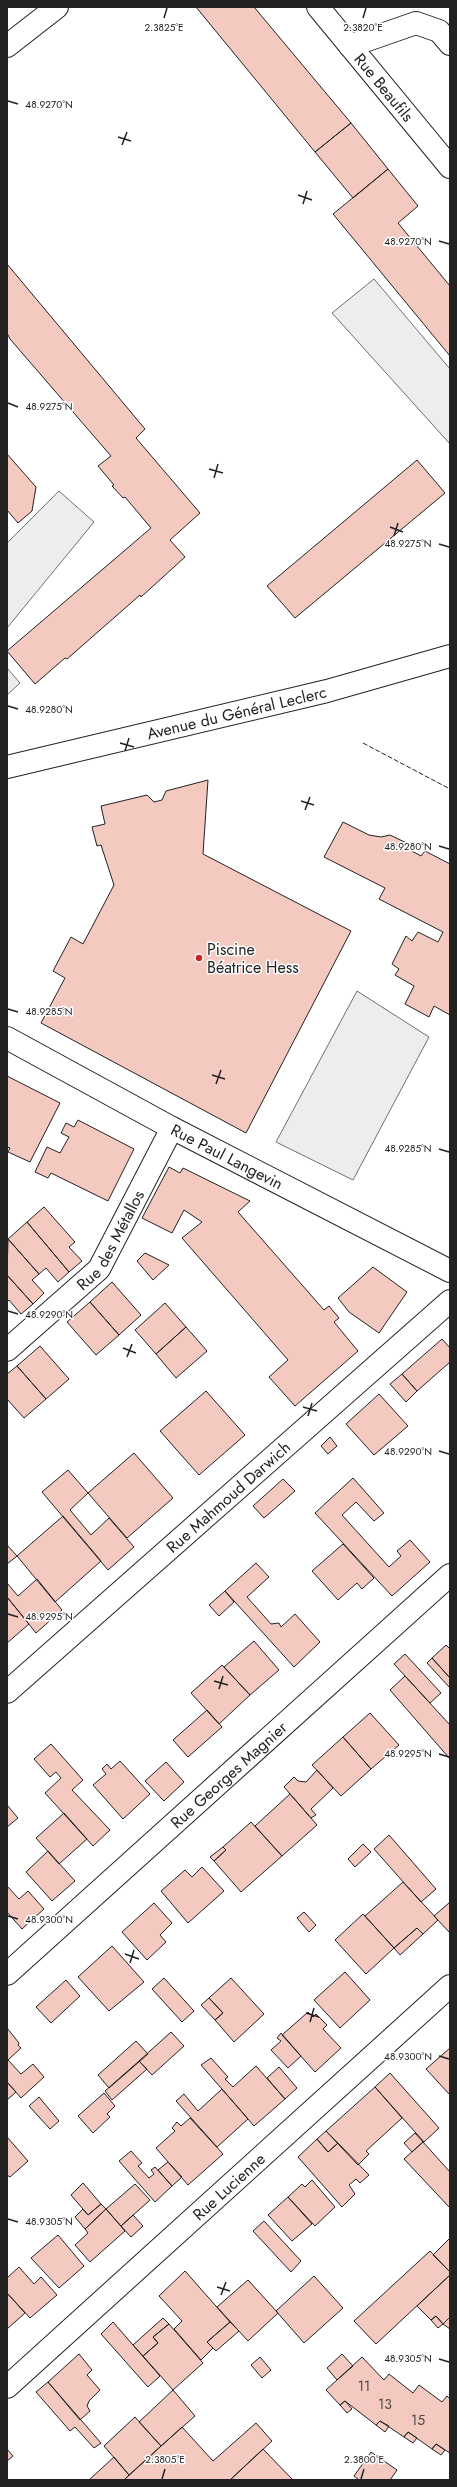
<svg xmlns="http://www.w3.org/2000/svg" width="457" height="2487" font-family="Jost,sans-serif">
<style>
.parking{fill:#ededed;stroke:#6f6f6f}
.building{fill:#f3c9c0;stroke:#222}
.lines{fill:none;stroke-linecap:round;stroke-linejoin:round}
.minor-casing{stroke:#222;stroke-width:24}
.major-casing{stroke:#222;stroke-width:24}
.minor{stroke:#fff;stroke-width:22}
.major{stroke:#fff;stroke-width:22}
.fence{stroke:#222;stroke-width:1;stroke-dasharray:5 2;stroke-linecap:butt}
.ticks{fill:none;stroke:#222;stroke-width:1.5}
.poi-dot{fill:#c62828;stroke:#fff;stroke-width:1.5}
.labels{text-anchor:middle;stroke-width:3;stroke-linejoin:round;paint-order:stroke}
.number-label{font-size:14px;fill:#564c4a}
.street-label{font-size:16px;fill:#222;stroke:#fff}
.poi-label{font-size:16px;fill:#222;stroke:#fff;text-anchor:start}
.ticks-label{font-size:10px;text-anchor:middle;fill:#222;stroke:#fff;stroke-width:3;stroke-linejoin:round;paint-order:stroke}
</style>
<rect width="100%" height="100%" fill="#fff"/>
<!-- parking -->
<path class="parking" d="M374,279l76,90v75l-118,-131z
M59,491l35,31 -87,106v-85z
M7,668l13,15 -13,12z
M357,991l72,46 -76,143 -77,-38z"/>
<!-- building -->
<path class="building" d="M196,7h58l97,116 -36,29z
M351,123l37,46 -35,29 -38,-46z
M388,169l30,37 -20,17 52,63v70l-117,-142z
M7,264l138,165 -9,9 64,75 -30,27 15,17 -44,40 -1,-2 -73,64 -2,-1 -30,26 -28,-33 144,-123 -26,-31 -2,1 -11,-12 2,-1 -16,-19 13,-10 -101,-117 -3,-6z
M7,454l29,33 -4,24 -14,12 -11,-13z
M417,460l28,33 -150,125 -28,-32z
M208,780l-5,74 148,77 -105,202 -205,-110 24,-45 -12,-7 18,-34 12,7 31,-59 -13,-40 -4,1 -5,-19 13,-3 -4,-18 46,-11 7,7 8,-2 4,-9z
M343,822l26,13 12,2 9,-2 23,11 -3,4 11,6 4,-5 25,13v151l-16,-9 -5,11 -24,-13 9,-18 -19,-11 4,-6 -7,-5 14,-28 6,5 6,-9 20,10 5,-10 -64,-33 6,-11 -61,-31z
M7,1076l53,27 -30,59 -22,-10 2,-4 -3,-1z
M78,1120l56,29 -26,52 -57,-28 -3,5 -13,-6 12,-25 13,6 9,-16 -8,-4 5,-10 8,4z
M169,1167l11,6 3,-5 67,33 -12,11 86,98 5,-4 10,12 -5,4 24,29 -63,55 -26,-29 19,-17 -106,-122 20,-16 -18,-12 -12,23 -30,-15z
M44,1207l31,35 -6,5 13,14 -13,11 -42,-50z
M27,1222l42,50 -11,10 -12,-14 -7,6 -31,-35z
M8,1239l31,35 -7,6 12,13 -11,11 -26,-29z
M145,1253l24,12 -16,15 -16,-19z
M373,1267l34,25 -28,41 -30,-21 -11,-14z
M7,1275l26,29 -12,10 -12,-14 -2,2z
M112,1282l29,33 -22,20 -29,-33z
M90,1302l29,33 -23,20 -29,-33z
M165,1303l21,24 -30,27 -21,-24z
M186,1327l21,24 -31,27 -20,-24z
M442,1339l8,9v14l-33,29 -15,-17z
M40,1346l29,33 -23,20 -29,-33z
M17,1366l29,33 -22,19 -17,-19v-25z
M402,1374l15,17 -11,11 -16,-18z
M206,1391l39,44 -46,40 -39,-44z
M379,1394l29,32 -34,29 -28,-31z
M330,1437l7,9 -9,8 -7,-8z
M134,1453l39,45 -46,40 -39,-45z
M68,1470l20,23 -18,17 21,25 18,-17 25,29 -26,23 -66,-78z
M353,1478l31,35 -10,8 -18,-19 -14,13 47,52 12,-11 -4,-5 13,-11 20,22 -38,34 -77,-83z
M283,1479l12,12 -31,27 -11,-12z
M63,1516l38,45 -46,41 -38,-46z
M343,1544l31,34 -12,11 -5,-6 -19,17 -26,-29z
M7,1545l10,11 -10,8z
M256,1563l13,14 -22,20 24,27 8,-1 2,4 14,-13 25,28 -26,25 -69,-76z
M37,1579l25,31 -26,23 -29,-36v-14l11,13z
M225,1591l9,11 -15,14 -10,-11z
M7,1597l22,27 -22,19z
M254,1641l25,29 -29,25 -26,-28z
M446,1645l4,4v29l-18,-20z
M405,1654l36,39 -11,10 -36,-39z
M432,1658l18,20v10l-23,-25z
M222,1665l28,30 -31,29 -28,-31z
M405,1676l45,49v34l-60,-69z
M207,1710l15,17 -34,30 -15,-17z
M370,1713l29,32 -28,24 -28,-32z
M343,1737l28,32 -30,27 -29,-31z
M51,1744l32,36 -11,10 38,40 -17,16 -48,-53 16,-15 -5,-6 -6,5 -16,-18z
M120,1761l30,33 -27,25 -30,-34 13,-11 -4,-5 5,-5 4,5z
M166,1762l18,20 -20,19 -19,-20z
M317,1770l16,18 -22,21 5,6 -5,3 -27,-31 10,-10 4,4 8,1z
M290,1794l27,31 -35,31 -27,-30z
M7,1805l11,13 -11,9z
M64,1813l23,26 -28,25 -23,-26z
M251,1822l31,34 -41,36 -27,-31 12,-11 -3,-3z
M389,1835l47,54 -15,13 -47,-53z
M363,1844l8,8 -16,15 -7,-8z
M223,1847l3,3 -12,11 -4,-4z
M48,1851l27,30 -23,20 -26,-29z
M202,1867l22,24 -36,32 -27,-32 24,-21 7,7z
M403,1882l35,38 -15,14 -6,-6 -23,20 -29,-32z
M7,1886l12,13 9,-8 16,18 -22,20 -15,-17z
M450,1902v31l-16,-17z
M154,1903l18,20 -12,12 6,7 -19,18 -25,-28z
M304,1912l12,13 -7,7 -12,-14z
M363,1914l31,34 -28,26 -31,-34z
M417,1928l6,6 -23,21 -6,-7z
M112,1946l32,36 -35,29 -31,-34z
M345,1972l25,28 -30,28 -26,-28z
M164,1978l30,33 -12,11 -30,-33z
M231,1978l33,36 -30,28 -19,-22 8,-7 -14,-15z
M66,1980l14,16 -29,27 -15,-16z
M209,1998l14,15 -8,7 -14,-15z
M308,2012l5,5 3,-3 11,11 -4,4 18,19 -26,24 -33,-37z
M7,2028l12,15 -1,2 3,3 -13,12 13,14 12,-10 11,13 -23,21 -14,-16z
M171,2032l13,14 -32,29 -13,-14z
M281,2033l20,23 -13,12 -17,-18 10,-9 -4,-3z
M136,2041l12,13 -39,34 -11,-13z
M450,2048v47l-24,-26z
M211,2058l17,19 -3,2 8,8 23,-21 29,33 -31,27 -53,-61z
M139,2061l8,8 -35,31 -7,-9z
M279,2067l18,21 -12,11 -18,-21z
M390,2073l49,55 -15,14 -49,-55z
M7,2082l9,10 -9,8z
M375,2087l27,31 -36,33 3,3 -11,11 -32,-34z
M222,2089l26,30 -31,28 -41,-46 8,-7 14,17z
M104,2093l11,13 -8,8 3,3 -17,16 -15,-17z
M39,2097l20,24 -9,8 -21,-23z
M190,2118l33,36 -35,31 -32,-37 19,-17 -3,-3 5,-6 4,4z
M326,2131l12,12 -10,9 -11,-13z
M415,2133l8,9 -11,10 -8,-9z
M7,2137l21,24 -18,16 -3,-2z
M317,2139l11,13 10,-9 31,32 -9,8 -4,-4 -7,6 6,9 -13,13 -44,-50z
M423,2142l27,30v36l-46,-49z
M131,2151l11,12 -4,3 11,12 5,-4 -3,-4 4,-3 17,19 -17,16 -36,-41z
M168,2162l14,15 -10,9 -14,-16z
M312,2180l23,27 -20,19 -27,-29 14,-13 3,3z
M83,2183l18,21 -13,11 -17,-20z
M135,2184l15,16 -29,26 -15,-17z
M288,2197l24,27 -20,17 -24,-26z
M101,2204l5,5 -21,20 -10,-12 8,-8 5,6z
M106,2209l19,22 -35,31 -15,-17 13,-12 -3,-4z
M133,2215l10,11 -12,11 -10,-11z
M264,2221l37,40 -10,11 -38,-41z
M58,2235l26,31 -25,22 -28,-30z
M450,2238v34l-17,-17z
M430,2251l20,21v3l-74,69 -22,-23z
M19,2267l15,17 7,-7 16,18 -27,23 -23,-25v-15z
M185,2271l45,51 -23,20 6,6 -12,12 -27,-31 8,-8 -23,-25z
M450,2275v42l-7,7 -7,-8 -5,4 -14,-14z
M314,2276l29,32 -39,35 -28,-32z
M248,2280l30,33 -30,28 -31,-34z
M7,2293l18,20 -18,16z
M436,2316l7,8 -5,4 -7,-8z
M450,2317v12l-7,-5z
M163,2318l6,6 -16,13 5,6 -15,13 -10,-11z
M113,2322l47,54 -12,11 -47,-53z
M230,2322l9,9 -23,20 -9,-9z
M169,2324l34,39 -30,27 -30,-34 15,-13 -5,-6z
M79,2354l13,16 -5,5 13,15 -11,11 -2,5 3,5 -10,9 -32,-38z
M342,2354l11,12 -16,14 -10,-12z
M260,2357l11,13 -9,8 -11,-13z
M362,2357l22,23 5,-6 24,19 6,-8 23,17 5,-6 3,3v54l-14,-9 -4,5 -24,-17 -4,5 -24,-16 -4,4 -31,-24 -5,4 -14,-15z
M48,2382l53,61 -7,5 -19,-21 -5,4 -34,-39z
M173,2390l22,26 -34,30 -22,-24z
M345,2401l7,8 -5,4 -7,-8z
M135,2417l26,29 -32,29 -25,-29z
M380,2421l9,5 -4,6 -9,-7z
M256,2423l16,18 -42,39h-106l58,-53 31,34z
M408,2432l9,6 -4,5 -9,-6z
M436,2444l9,6 -4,5 -9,-6z
M7,2449l6,7 -6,5z
M263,2449l30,31h-63z
M371,2452l26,18 -7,10h-31l-5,-4z
M114,2457l15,18 -5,5h-35z"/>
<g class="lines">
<!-- minor casing -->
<g class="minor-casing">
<g id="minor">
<path id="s1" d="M318,7l132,160"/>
<path d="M7,46l50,-39"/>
<path d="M350,46l66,-23 23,8 11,13"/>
<path id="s2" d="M7,1038l165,90 278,143"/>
<path id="s3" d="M7,1350l92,-81 73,-141"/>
<path id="s4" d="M7,1692l443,-391"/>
<path id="s5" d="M7,1974l443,-399"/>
<path id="s6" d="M7,2387l443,-401"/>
</g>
</g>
<!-- major casing -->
<g class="major-casing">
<g id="major">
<path id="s7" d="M7,767l320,-76 123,-35"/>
</g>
</g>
<!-- minor -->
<use href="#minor" class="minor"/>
<!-- major -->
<use href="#major" class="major"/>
<!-- fence -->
<path class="fence" d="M363,743l87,46"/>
</g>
<!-- ticks -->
<path class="ticks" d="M164,18l3,-10M363,18l3,-10M8,101l10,3M118,137l13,4M122,145l5,-13M298,195l14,5M303,204l4,-13M439,241l10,3M8,403l10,4M209,469l14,4M214,478l4,-14M390,527l13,5M394,536l4,-13M439,544l10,3M8,706l10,3M120,743l14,4M125,751l4,-13M301,801l13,4M305,810l5,-13M439,846l10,3M8,1009l10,3M212,1075l13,4M216,1084l5,-14M439,1149l10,3M8,1311l10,3M123,1348l13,5M127,1357l5,-13M303,1407l14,4M308,1416l4,-13M439,1451l10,3M8,1614l10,3M214,1681l14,4M219,1689l4,-13M439,1754l10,3M8,1916l10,3M125,1954l14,5M130,1963l4,-13M306,2013l13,4M310,2022l4,-14M439,2056l10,3M8,2219l10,3M217,2287l13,4M221,2295l5,-13M439,2359l10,3M162,2479l3,-10M361,2479l3,-10"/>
<!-- markers -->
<circle class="poi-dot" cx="199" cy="958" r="4"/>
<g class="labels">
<!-- number labels -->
<g class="number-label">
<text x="364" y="2391">11</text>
<text x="385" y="2409">13</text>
<text x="418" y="2425">15</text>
</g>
<!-- street labels -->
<g class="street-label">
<text dy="6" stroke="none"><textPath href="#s1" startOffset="104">Rue Beaufils</textPath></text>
<text dy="6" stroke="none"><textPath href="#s7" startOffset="236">Avenue du Général Leclerc</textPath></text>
<text dy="6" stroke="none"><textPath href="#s2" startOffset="250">Rue Paul Langevin</textPath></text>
<text dy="6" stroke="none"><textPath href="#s3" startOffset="153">Rue des Métallos</textPath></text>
<text dy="6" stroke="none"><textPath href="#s4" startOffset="295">Rue Mahmoud Darwich</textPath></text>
<text dy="6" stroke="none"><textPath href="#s5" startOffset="298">Rue Georges Magnier</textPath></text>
<text dy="6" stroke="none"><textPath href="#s6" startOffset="299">Rue Lucienne</textPath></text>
</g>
<!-- poi labels -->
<g class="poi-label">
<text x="207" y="955">Piscine<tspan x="207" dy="18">Béatrice Hess</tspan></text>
</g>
</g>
<g class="ticks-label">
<text x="164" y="31">2.3825°E</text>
<text x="363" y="31">2.3820°E</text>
<text x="49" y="108">48.9270°N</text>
<text x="408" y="245">48.9270°N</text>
<text x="49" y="410">48.9275°N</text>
<text x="408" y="547">48.9275°N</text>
<text x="49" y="713">48.9280°N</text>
<text x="408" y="850">48.9280°N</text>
<text x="49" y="1015">48.9285°N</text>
<text x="408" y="1152">48.9285°N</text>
<text x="49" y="1318">48.9290°N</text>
<text x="408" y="1455">48.9290°N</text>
<text x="49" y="1620">48.9295°N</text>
<text x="408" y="1757">48.9295°N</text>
<text x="49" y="1923">48.9300°N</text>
<text x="408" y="2060">48.9300°N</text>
<text x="49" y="2225">48.9305°N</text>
<text x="408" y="2362">48.9305°N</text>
<text x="165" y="2463">2.3805°E</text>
<text x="364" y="2463">2.3800°E</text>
</g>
<!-- border -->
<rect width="457" height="2487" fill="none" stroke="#222222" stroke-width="16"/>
</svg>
